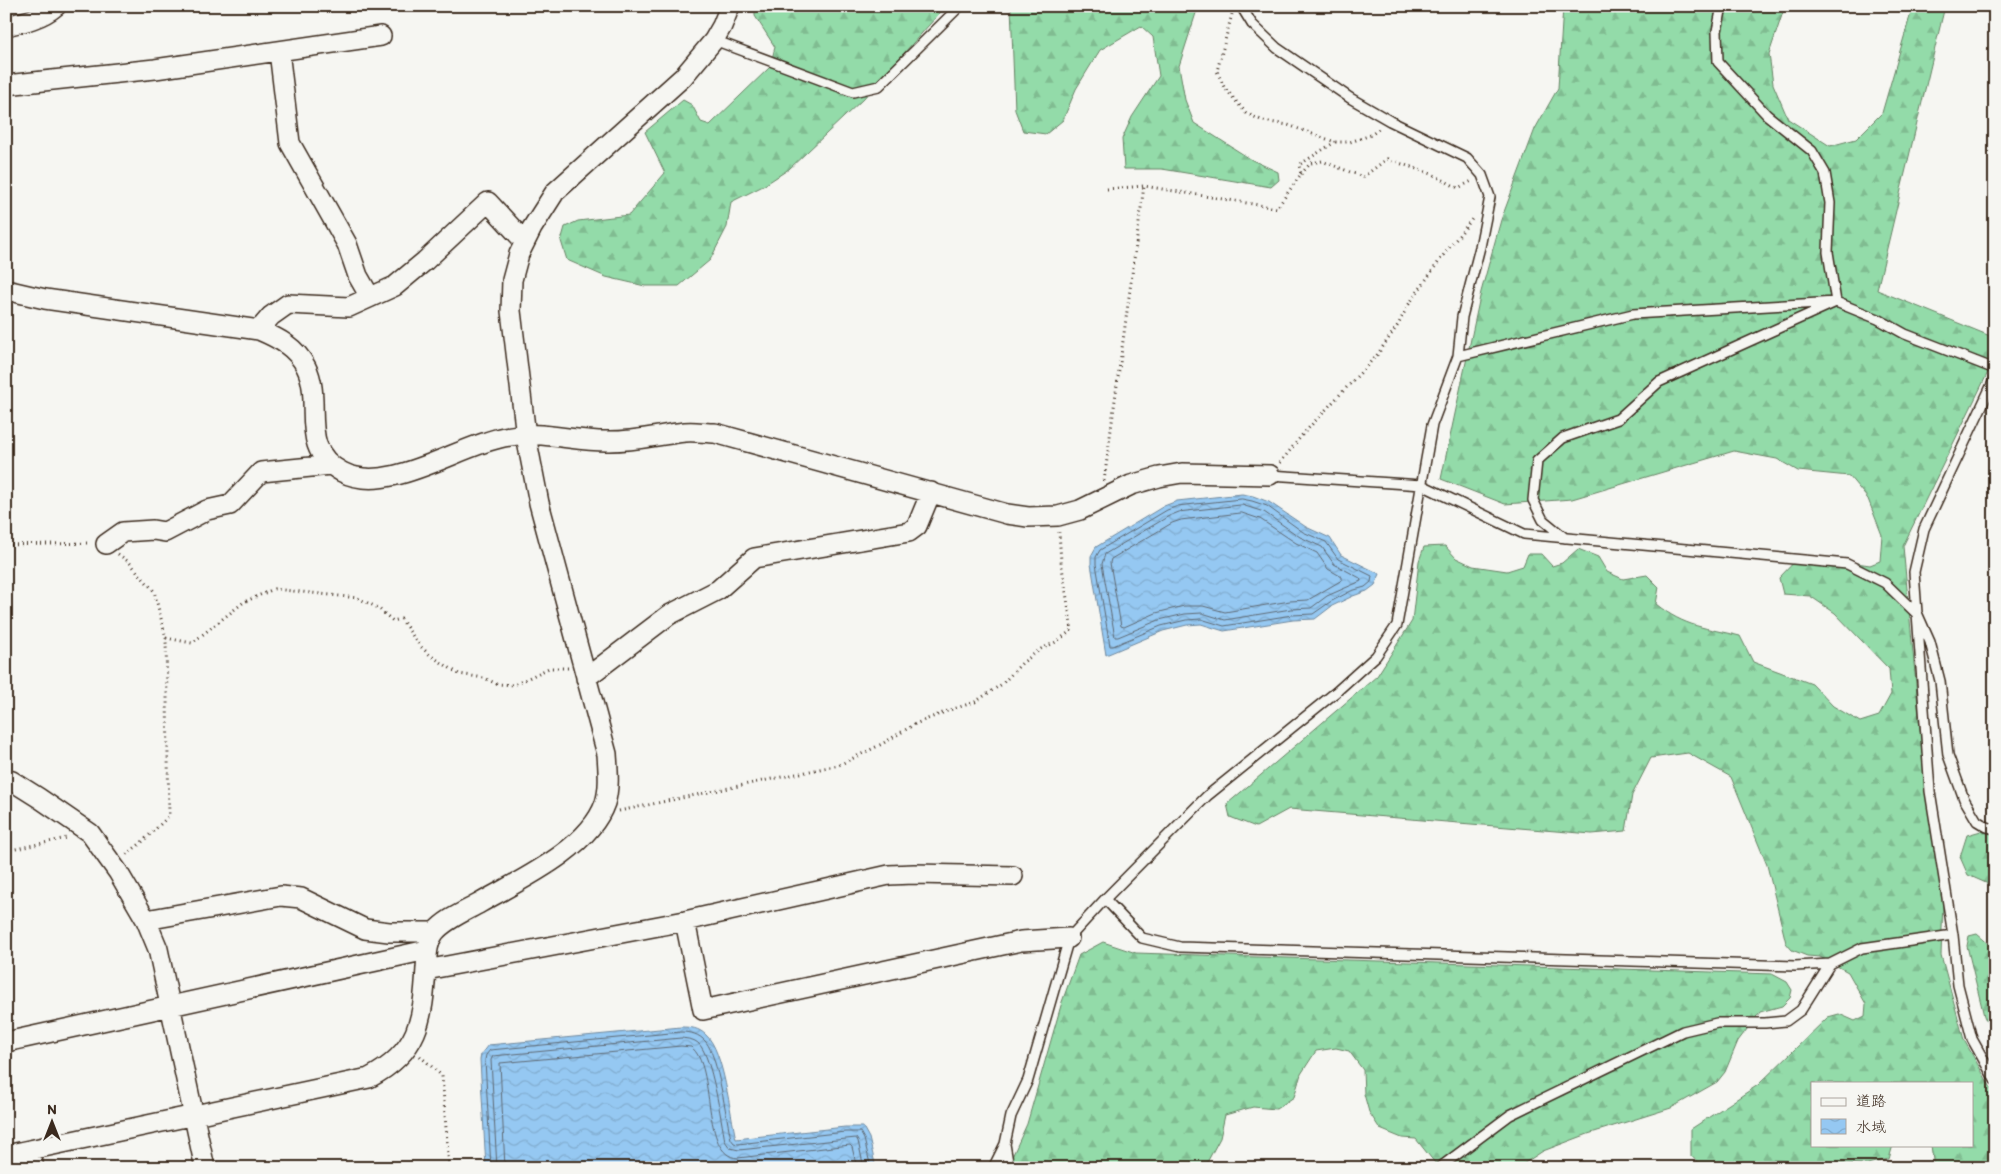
<svg xmlns="http://www.w3.org/2000/svg" width="2001" height="1174" font-family="Itim,'Klee One',sans-serif">
<style>
.forest{fill:url(#forest-firs);stroke:#678264}
.water{fill:url(#water-waves);stroke:#71899d}
.lines{fill:none;stroke-linecap:round;stroke-linejoin:round}
.shore{stroke:#5f6973;stroke-width:1}
.service-casing{stroke:#3b2a1e;stroke-width:12}
.minor-casing{stroke:#3b2a1e;stroke-width:22}
.path{stroke:#3b2a1e;stroke-width:3;stroke-dasharray:1 4;stroke-linecap:butt}
.service{stroke:#f6f6f2;stroke-width:9}
.minor{stroke:#f6f6f2;stroke-width:19}
</style>
<defs>
<pattern id="forest-firs" width="22" height="20" patternUnits="userSpaceOnUse" patternTransform="scale(1.25)"><rect width="22" height="20" fill="#93dba9"/><path d="M5 1l3.5 6h-7zM16 11l3.5 6h-7z" fill="#80bc91"/></pattern>
<pattern id="water-waves" width="16" height="10" patternUnits="userSpaceOnUse" patternTransform="scale(1.25)"><rect width="16" height="10" fill="#95c8f2"/><path d="M0 5q4-4 8 0t8 0" fill="none" stroke="#81accf"/></pattern>
</defs>
<rect width="100%" height="100%" fill="#f6f6f2"/>
<filter id="ink" filterUnits="userSpaceOnUse"><feTurbulence type="fractalNoise" baseFrequency=".02" numOctaves="2"/><feDisplacementMap in="SourceGraphic" scale="10" xChannelSelector="R" yChannelSelector="G"/><feConvolveMatrix kernelMatrix="1 2 1 2 8 2 1 2 1" color-interpolation-filters="sRGB"/></filter>
<g filter="url(#ink)">
<!-- forest -->
<path class="forest" d="M755,6h191l-83,93 -74,70 -26,17 -32,16 -4,25 -17,33 -31,26h-34l-39,-9 -39,-17 -6,-19 4,-14 13,-6 51,-6 36,-42 -20,-41 38,-32 9,5 9,17 9,3 60,-58 5,-20 -20,-31z
M1011,6h190l-4,4 -18,56 6,34 9,23 58,37 26,12 1,8 -8,7 -109,-18h-38l-2,-30 10,-22 27,-41 -6,-39 -12,-11 -41,24 -24,39 -13,31 -17,14 -23,-3 -8,-21z
M1563,6h222l-16,48 4,30 15,35 42,27 26,-7 26,-26 31,-107h32l-68,284 118,48v20l-92,188 23,245 17,111 -2,53 23,85 31,55v73h-61l-3,-23h41v-62h-160v62h81l-4,14 -22,5 -95,-4 -33,8h-34l-14,-12v-27l67,-44 70,-68 11,-3 16,7 10,-5 1,-12 -18,-32 -28,-15 -13,-1 -15,-6 -6,-7 -19,-78 -36,-88 -43,-24 -37,5 -19,37 -6,36 -34,3 -303,-25 -33,18 -26,-10 -3,-13 150,-128 35,-55 7,-60 5,-14 21,-1 11,12 17,8 34,5 16,-5 5,-12h13l11,12 10,-3 16,-14 20,8 9,15 16,7 24,-4 12,12 -3,17c28,23 51,24 84,32l13,26 59,22 21,22 27,16 19,-6 12,-22 -2,-25 -54,-56 -25,-17 -27,-2 -4,-16 22,-23 69,10 10,-4 2,-26 -14,-36 -19,-23 -51,-5 -21,-12 -43,-8 -162,48 -67,5 -64,-25 40,-187 20,-72 34,-91 23,-41z
M1981,831l14,4v52l-27,-12 -8,-18 7,-22z
M1977,934l14,12 4,30v63l-11,-23 -17,-70 2,-10z
M1103,942l33,11 636,21 15,8 5,8 -2,8 -8,8 -22,6 -22,29 -13,31 -8,10 -46,26 -83,26 -45,17 -26,17h-78l-23,-29 -14,-1 -22,-9 -11,-17 -5,-18 -1,-24 -14,-19 -13,-3 -20,3 -15,23 -7,23 -18,12 -23,-2 -28,8 -5,23 -16,30h-197l20,-44 35,-122 17,-47z"/>
<!-- water -->
<path class="water" d="M1242,494l11,2 16,6 37,25 24,11 11,17 39,19 -5,11 -8,6 -14,5 -21,10 -17,13 -22,1 -69,11 -23,-7 -14,1 -24,6 -57,24 -15,-91v-8l5,-9 68,-41 13,-5z
M681,1027c10,0 18,1 25,8 18,16 24,79 30,104l109,-12h18l6,11 7,30h-390l-6,-108 1,-6 7,-9z"/>
<g class="lines">
<!-- shore -->
<path class="shore" d="M1242,499l10,2 15,5 36,26 23,10 12,17 34,17 -1,6 -6,5 -14,4 -21,11 -17,12 -21,1 -68,11 -23,-7 -15,1 -25,6 -48,20h-3l-14,-82v-7l4,-7 67,-40 11,-4z
M1242,505l22,7 36,25 22,10 12,17 26,14 1,3 -34,15 -16,12 -20,1 -66,11 -23,-7 -17,1 -26,6 -41,17h-3l-13,-73 3,-10 64,-38 10,-4z
M1242,513l18,6 36,24 21,10 11,16 14,8v3l-34,20 -18,1 -65,11 -22,-6h-19l-28,7 -32,14 -3,-1 -11,-63 1,-4 61,-36 9,-3z
M491,1168l-6,-108 1,-5 4,-5 191,-18c10,0 18,2 25,10 12,15 20,75 25,97l3,4 4,1 107,-12h15l4,7 7,29
M497,1168l-6,-108 2,-4 188,-18c7,1 13,1 18,6 13,13 22,76 26,97l5,7 9,2 117,-12 2,3 6,27
M505,1168l-5,-105 181,-17 10,1c26,19 9,109 47,111l112,-13 2,2 5,21"/>
<!-- service casing -->
<g class="service-casing">
<path id="service" d="M714,40l139,52 26,-6 81,-80
M1458,356l175,-42 203,-12 42,17 27,15 90,35
M1270,475l152,10 102,49 323,30 38,19 33,32 12,27 10,39 8,74 16,44 13,22 10,6 8,2
M1565,538l-22,-18 -10,-20 4,-39 26,-23 55,-19 41,-37 177,-80 -8,-50 2,-49 -5,-30 -13,-22 -45,-36 -49,-53 -1,-31 5,-25
M1105,899l37,39 38,9 615,19 35,-2 32,-16 91,-13 5,50 14,54 23,41
M1953,935l-23,-144 -16,-219 10,-43 71,-151
M1005,1144l4,24
M993,1168l12,-24 6,-28 17,-36 41,-142 36,-39 102,-103 129,-104 40,-36 21,-31 35,-200 26,-69 4,-39 18,-70 10,-50 -8,-22 -15,-17 -77,-37 -40,-23 -73,-50 -25,-24 -11,-18
M1439,1168l71,-53 173,-84 34,-8h48l21,-2 15,-11 29,-46"/>
</g>
<!-- minor casing -->
<g class="minor-casing">
<path id="minor" d="M6,26c18,-4 36,-8 50,-20
M279,51l11,92 57,101 11,32 12,21
M6,85l149,-16 226,-33
M6,290l39,9 214,31c19,8 37,17 47,37 18,35 -10,81 36,105 46,24 115,-26 162,-35 34,-7 68,4 102,4 27,1 52,-6 79,-9 10,-1 20,1 30,1l292,81 21,3 30,-1 22,-6 51,-25 28,-8 23,-4 88,2
M259,330l12,-14 17,-12 61,3 46,-21 30,-25 63,-59 37,40
M106,544l17,-12 30,-2 12,2 42,-22 23,-5 31,-33 70,-7
M586,678l83,-63 49,-25 36,-32 155,-26 8,-6 14,-34
M6,779l6,2 27,17 51,35 28,39 28,48 12,29 47,219
M146,920l135,-24 20,2 64,31 24,3h46
M685,921l18,89 318,-69 48,-3
M426,970l259,-49 204,-46 25,-1 99,2
M6,1042l421,-92
M30,1150l4,18
M6,1155l363,-77c50,-26 54,-58 57,-110 1,-12 1,-26 9,-36 11,-13 31,-21 45,-29 40,-23 109,-54 125,-100 5,-16 3,-33 2,-49l-68,-251 -13,-67 -15,-125 1,-31 7,-26 13,-26 23,-36 128,-115 31,-37 8,-14 8,-20"/>
</g>
<!-- path -->
<path class="path" d="M1232,14l-15,57 7,16 22,26 17,8 25,4 47,17h15l21,-7 9,-7
M1301,174l10,-11 11,-2 41,16 24,-18 45,15 26,14 14,-7
M1107,189l37,-3 133,22 24,-34 -2,-9 36,-23
M1280,463l23,-29 74,-79 21,-30 9,-18 35,-50 30,-38
M1104,481l40,-295
M6,545l85,-2
M118,554l11,8 25,29 12,47 3,178 -29,28 -16,12
M166,638l26,5 52,-41 30,-13 84,9 20,10 15,13 8,-2 18,26 11,10 29,19 25,4 13,6 17,1 35,-17h19
M619,811l220,-46 43,-21 33,-20 35,-14 25,-8 27,-18 20,-21 19,-14 15,-7 16,-12 -11,-69 -2,-29
M6,851l61,-13
M420,1056l22,20 7,92"/>
<!-- service -->
<use href="#service" class="service"/>
<!-- minor -->
<use href="#minor" class="minor"/>
</g>
</g>
<!-- margin -->
<rect width="2001" height="1174" fill="none" stroke="#f6f6f2" stroke-width="25"/>
<rect x="12" y="12" width="1976" height="1149" fill="none" stroke="#3b2a1e" stroke-width="2" filter="url(#ink)"/>
<!-- legend -->
<rect x="1811" y="1082" width="162" height="65" fill="#f6f6f2" stroke="#aba49d"/>
<rect x="1821" y="1098" width="25" height="8" fill="#f6f6f2" stroke="#aba49d"/>
<text x="1856" y="1106" font-size="15" fill="#3b2a1e">道路</text>
<rect x="1821" y="1119" width="25" height="15" fill="url(#water-waves)" stroke="#aba49d"/>
<text x="1856" y="1132" font-size="15" fill="#3b2a1e">水域</text>
<!-- north arrow -->
<g transform="translate(52 1122)" stroke="#f6f6f2" stroke-width="4" paint-order="stroke">
<path d="M0-4L9 19L0 12L-9 19Z" fill="#3b2a1e"/>
<text y="-8" font-size="14" font-weight="bold" text-anchor="middle" fill="#3b2a1e">N</text>
</g>
</svg>
